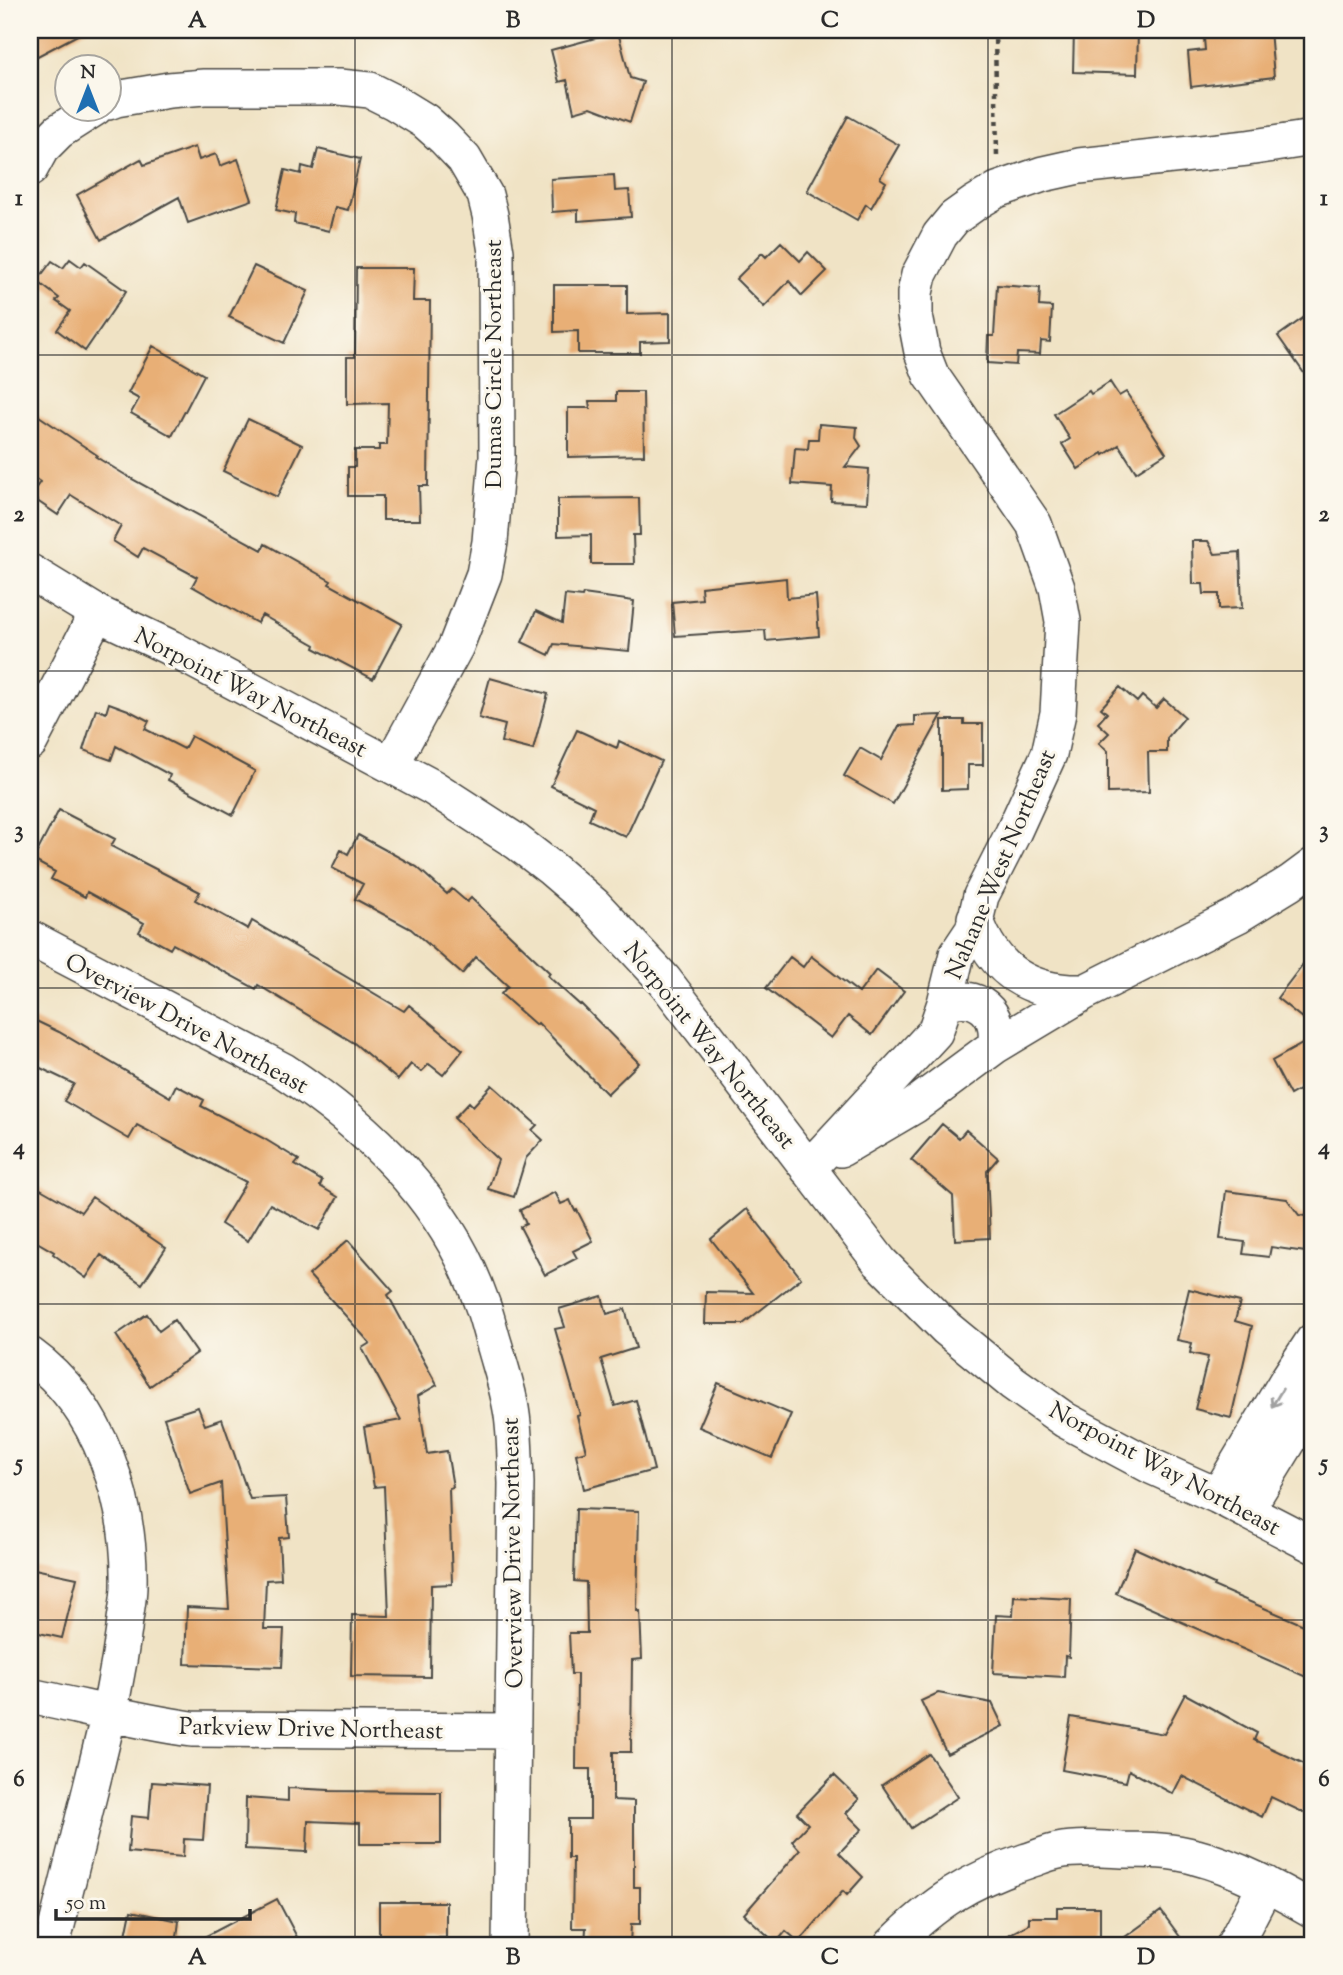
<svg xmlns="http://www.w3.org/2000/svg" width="1343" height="1975" font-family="'Sorts Mill Goudy',serif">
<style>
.building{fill:#e8af76}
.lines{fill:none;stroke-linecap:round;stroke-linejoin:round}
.minor-casing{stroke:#494742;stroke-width:38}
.path{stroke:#494742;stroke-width:4.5;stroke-dasharray:5 5;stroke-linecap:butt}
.minor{stroke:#fff;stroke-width:35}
.oneway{stroke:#a0a0a0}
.grid{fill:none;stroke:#2b2b2b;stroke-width:2;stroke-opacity:0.55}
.labels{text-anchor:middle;stroke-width:6;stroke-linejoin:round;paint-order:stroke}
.street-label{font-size:24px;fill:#2b2b2b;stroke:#fbf7ec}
.neatline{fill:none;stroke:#2b2b2b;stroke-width:2.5}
.grid-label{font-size:23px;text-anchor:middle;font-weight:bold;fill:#2b2b2b}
</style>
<rect width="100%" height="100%" fill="#fbf7ec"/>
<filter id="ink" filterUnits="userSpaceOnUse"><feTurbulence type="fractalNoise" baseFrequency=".0143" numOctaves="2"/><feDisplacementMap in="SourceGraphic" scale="14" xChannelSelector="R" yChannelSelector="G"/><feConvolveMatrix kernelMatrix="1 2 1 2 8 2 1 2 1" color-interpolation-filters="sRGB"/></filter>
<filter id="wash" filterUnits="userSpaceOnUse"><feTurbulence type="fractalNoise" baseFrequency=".00686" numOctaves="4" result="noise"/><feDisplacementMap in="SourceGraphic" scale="28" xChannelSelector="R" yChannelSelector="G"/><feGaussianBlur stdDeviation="1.57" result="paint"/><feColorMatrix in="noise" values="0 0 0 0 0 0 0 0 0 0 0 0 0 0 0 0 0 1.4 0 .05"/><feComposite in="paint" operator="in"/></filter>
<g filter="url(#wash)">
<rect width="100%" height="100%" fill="#f0e3c5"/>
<g id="blocks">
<!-- building -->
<path class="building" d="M30,30h57l-57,30z
M1074,30h64l-1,44 -64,-2z
M1270,30l4,47 -83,10 -3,-35 17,-2 -1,-12z
M618,32l12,46 13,4 -13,40 -39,-15 -17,5 -7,-32 -8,2 -8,-32z
M848,116l51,29 -19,33 6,4 -15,26 -5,-4 -9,16 -50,-29z
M195,147l4,13 17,-6 4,12 18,-7 14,41 -64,23 -9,-26 -78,43 -24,-45 64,-36 3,6z
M318,149l42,10 -12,51 -13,-3 -6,24 -35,-8 1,-9 -19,-4 9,-40 16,4 1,-8 11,3z
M614,175l1,16 14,-1 2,27 -53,4v-11l-26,2 -1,-33z
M781,242l19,19 8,-9 19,19 -25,25 -13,-15 -25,26 -28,-28 26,-26 4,4z
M70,259l11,8 4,-5 41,29 -41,60 -28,-21 13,-19 -14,-10 3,-3 -22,-17 15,-20 11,7z
M254,266l54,25 -24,52 -55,-26z
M356,268h58l-1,33h17l-2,185h-9l1,34h-37v-24h-35v-29h7v-17h24v-5h8l1,-42 -41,1v-47h8z
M554,285h73v29l43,-1v28l-30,1v11h-62v-22l-24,1z
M997,285l43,3 -1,18 13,1 -2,35 -9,-1 -1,13 -23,-1 -1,12 -29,-2 1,-27h6z
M1313,311v75l-35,-50z
M153,346l51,29 -32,61 -41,-23 8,-14 -11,-6z
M1110,382l9,14 7,-4 40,61 -30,19 -17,-27 -15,10 -1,-2 -25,16 -16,-25 8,-5 -16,-25 35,-23 2,3z
M616,392h27l1,63 -76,2v-49h22l-1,-7h27z
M30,410l67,45 -1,2 36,22 130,71 3,-6 66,37 -2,3 73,40 -29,55 -59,-31 1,-3 -53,-30 -5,8 -65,-37 5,-9 -54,-29 -5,9 -25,-16 8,-15 -50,-31 -13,20 -28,-19 10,-14 -10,-7z
M248,419l54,26 -25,52 -54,-26z
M819,424l38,3 -1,11 5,8 -16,21 24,2 -2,34 -36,-2 1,-14 -40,-3 3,-36 13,1 1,-10h9z
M639,498l1,37h-7l1,29h-43v-29l-33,1v-37z
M1192,541h16l7,13 25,-2 2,56 -23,1v-15h-15l-1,-10h-10z
M786,578l1,20 29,-3 3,41 -53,5 -1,-11 -90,6 -3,-34 30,-3 -1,-12z
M583,594l51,7 -5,50 -75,-7 -5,11 -27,-13 14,-31 26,12 3,-28 17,2z
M490,678l58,16 -15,56 -32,-8 4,-17 -26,-7z
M1120,687l17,15 5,-6 14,12 8,-9 21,18 -18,21v14h-19l1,40 -41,1v-42l-9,-8 10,-10 -11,-10 9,-10 -6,-5z
M109,703l19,7 21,11 -4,8 39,20 7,-13 64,35 -22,44 -65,-35 2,-5 -54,-29 -5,14 -28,-10 13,-41 10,4z
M942,715l-49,89 -49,-28 16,-28 21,12 18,-34 16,-1v-9z
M942,720h22v4h19v41h-15v24l-26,1z
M577,730l40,18 2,-7 42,20 -35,76 -37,-17 5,-13 -43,-21z
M59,810l56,29 -4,7 89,46 -5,8 53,29 4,-8 152,90 5,-6 54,45 -20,25 -14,-11 -8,8 -10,-8 -13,16 -44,-37 -96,-58 -2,4 -83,-45 -3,5 -31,-17 5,-9 -57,-31 -2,5 -34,-18 4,-7 -22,-12z
M358,835l59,32 30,27 5,-5 15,13 4,-4 79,75 -2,3 32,29 1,-1 58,59 -32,31 -69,-71 -2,2 -35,-31 7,-8 -32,-29 -14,17 -51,-45 -56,-30 8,-15 -31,-16 9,-18 7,4z
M1313,951v52l-11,15 -25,-20z
M811,956l48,37 17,-23 28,21 -32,44 -24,-19 -17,22 -65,-50 24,-31 13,10z
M30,1018l29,14 111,65 6,-12 28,15 -3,6 62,32 36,22 -4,5 27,16 -2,5 18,11 -19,33 -49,-26 -22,37 -27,-17 25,-42 -109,-57 -8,14 -65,-38 10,-17 -44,-21z
M1313,1038v44l-23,13 -18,-34z
M492,1085l45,40 -5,5 11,10 -17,18 -12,39 -26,-8 10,-29 -44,-42 15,-16 4,4z
M942,1124l17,14 7,-8 32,28 -11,13 3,67 -35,2 -2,-44 -42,-36z
M30,1183l51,29 11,-15 74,51 -24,36 -41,-29 -15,23 -33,-24 1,-2 -24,-14z
M1226,1191l61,8 12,16 14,2v36l-42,-6 -2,10 -26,-3 2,-12 -25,-3z
M555,1192l6,12 9,-4 5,11 2,-1 16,31 -20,10 4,7 -32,17 -25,-48 6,-3 -6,-14z
M747,1209l54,69 -58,46h-38l1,-32 47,1 -42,-54z
M348,1240l45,51 -5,4 49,90 -19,11 9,58 20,-3 6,36 -4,1 3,96 -21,1 -1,92 -79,-1 1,-61 37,1 -5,-130 -10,1 -10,-60 37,-7 -39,-72 8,-5 -61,-68z
M1189,1289l51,13 -5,19 17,5 -21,92 -36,-9 13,-52 -18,-4 2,-10 -15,-3z
M602,1296l5,18 18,-5 11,39 -35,11 14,47 21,-6 18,70 -70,19 -8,-35 10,-3 -9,-35 3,-1 -25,-86 10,-2 -6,-18z
M147,1314l12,17 15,-11 23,33 -47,33 -34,-51z
M718,1383l73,31 -19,44 -73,-31z
M198,1407l7,18 17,-6 28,80 36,-2 3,40 -10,1 2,41 -15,1 -2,49h20l-2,38 -97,-3 2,-57 42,2 -8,-126 -31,11 -26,-76z
M576,1509l63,2 -2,100h3l2,48 -10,1 -1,92h-18v48l21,1v86h6v37h-9l-1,21h-45l1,-17h-14l1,-70h-5v-39h22v-50h-14l1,-95h-6l-2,-41h18l-1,-51 -12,-1z
M1135,1548l79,36 -1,2 100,43v51l-197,-87z
M30,1568l47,10 -15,60 -32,-7z
M1014,1596l57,3 -2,58 -4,-1 -1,21 -71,-4 3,-58 17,1z
M938,1693l54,10 11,23 -56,28 -26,-53z
M1185,1694l72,39 -3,7 59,28v49l-42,-20 -9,20 -80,-41 -9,18 -44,-24 -3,12 -64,-12 9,-53 93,17z
M929,1754l29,43 -47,31 -29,-43z
M834,1775l25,24 -13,14 16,16 -23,24 24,24 -16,18 -4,-4 -44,51 -13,-11 -10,12 -32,-29 56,-64 -8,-9 16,-17 -11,-11z
M152,1782l55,4 -4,54 -19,-1 -1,18 -55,-5 3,-36 18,2z
M288,1788l41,2v1l112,1v52h-81v-21l-52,-2 -1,31 -62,-3 1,-51 42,3z
M277,1899l20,38 -16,8h-92z
M379,1902h67v36h-23v7h-44z
M1057,1907h43v38h-111l40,-21v-7h28z
M131,1911l48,10 -3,24h-52z
M1161,1911l25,34h-72z"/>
</g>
</g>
<g filter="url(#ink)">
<use href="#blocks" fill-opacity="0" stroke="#494742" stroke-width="2"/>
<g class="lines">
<!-- minor casing -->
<g class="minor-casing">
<path id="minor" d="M108,102l8,-3 53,-9 35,-3h135l31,3 24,12 31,19 19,17 20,21 21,36 5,20 6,37 1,204 -7,86 -6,32 -28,72 -65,119
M30,169l11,-20 18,-18 36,-23
M30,572l67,41 74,35 261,139 85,55 35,27 42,36 70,75 216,282 66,66 67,55 52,37 88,47 65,29 95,49
M30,742l67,-129
M975,918c18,53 55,76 110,74
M30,938l254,133c85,56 163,132 197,230 6,15 9,31 14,46 7,25 16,51 18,77 2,19 2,39 3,59l-6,462
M945,1003c32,-12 57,10 50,43
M841,1149l73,-43 81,-60 90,-54 153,-77 52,-32 23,-17
M808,1169l127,-137 10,-29 12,-49 16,-24 8,-34 32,-63 36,-79 9,-41 5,-92 -6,-33 -23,-64 -103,-149 -9,-23 -7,-36v-23l4,-18 21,-40 14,-17 21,-15 22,-13 46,-16 36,-8 168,-18 66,-10
M30,1355c71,51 101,148 99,231 0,14 -4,29 -5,43 -6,44 -15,87 -26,130 -15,62 -31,124 -46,186
M1218,1496l70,-117 25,-38
M1246,1510l67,-109
M30,1696c54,11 108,26 162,33l319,2
M892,1945c43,-43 77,-65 135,-84 10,-3 20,-8 31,-10 20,-4 43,-2 64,-1 26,0 50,0 74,7 42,11 80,32 117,53
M1234,1945l32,-61"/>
</g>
<!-- path -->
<path class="path" d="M995,30l2,128"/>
<!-- minor -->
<use href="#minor" class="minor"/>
</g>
<!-- one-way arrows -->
<defs><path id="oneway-shaft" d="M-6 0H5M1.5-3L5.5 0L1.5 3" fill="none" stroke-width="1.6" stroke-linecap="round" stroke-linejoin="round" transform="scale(1.75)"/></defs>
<use class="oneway" href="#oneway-shaft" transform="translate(1277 1398) rotate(121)"/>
</g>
<!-- grid -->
<path class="grid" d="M355,30v1915M672,30v1915M988,30v1915M30,355h1283M30,671h1283M30,988h1283M30,1304h1283M30,1620h1283"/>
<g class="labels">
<!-- street labels -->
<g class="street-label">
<text transform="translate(493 364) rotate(-90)" y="8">Dumas Circle Northeast</text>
<text transform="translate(251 692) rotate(27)" y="8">Norpoint Way Northeast</text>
<text transform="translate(1000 864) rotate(-67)" y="8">Nahane West Northeast</text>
<text transform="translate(187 1023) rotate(28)" y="8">Overview Drive Northeast</text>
<text transform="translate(710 1045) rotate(51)" y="8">Norpoint Way Northeast</text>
<text transform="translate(1165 1468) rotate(28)" y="8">Norpoint Way Northeast</text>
<text transform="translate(512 1553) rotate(-91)" y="8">Overview Drive Northeast</text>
<text transform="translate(311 1728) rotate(1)" y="8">Parkview Drive Northeast</text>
</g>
</g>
<!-- margin -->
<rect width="1343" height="1975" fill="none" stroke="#fbf7ec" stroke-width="77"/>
<!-- north arrow -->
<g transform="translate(88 88)"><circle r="33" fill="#fbf7ec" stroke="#a8a59f" stroke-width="2"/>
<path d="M0-5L12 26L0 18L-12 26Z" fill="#1f6fb2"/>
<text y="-10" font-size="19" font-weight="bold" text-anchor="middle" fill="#2b2b2b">N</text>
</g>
<!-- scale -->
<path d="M56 1909v10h194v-10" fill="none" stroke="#2b2b2b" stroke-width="3.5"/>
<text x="66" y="1909" font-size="21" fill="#2b2b2b" stroke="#fbf7ec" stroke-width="5" paint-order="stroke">50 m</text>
<rect x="38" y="38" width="1266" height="1899" class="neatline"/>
<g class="grid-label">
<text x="197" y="27">A</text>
<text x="513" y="27">B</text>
<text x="830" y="27">C</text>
<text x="1146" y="27">D</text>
<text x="19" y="205">1</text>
<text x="1324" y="205">1</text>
<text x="19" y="521">2</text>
<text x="1324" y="521">2</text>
<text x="19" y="837">3</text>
<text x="1324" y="837">3</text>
<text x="19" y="1154">4</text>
<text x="1324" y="1154">4</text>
<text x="19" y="1470">5</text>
<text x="1324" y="1470">5</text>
<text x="19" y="1786">6</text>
<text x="1324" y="1786">6</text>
<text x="197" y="1964">A</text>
<text x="513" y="1964">B</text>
<text x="830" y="1964">C</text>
<text x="1146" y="1964">D</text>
</g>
</svg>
